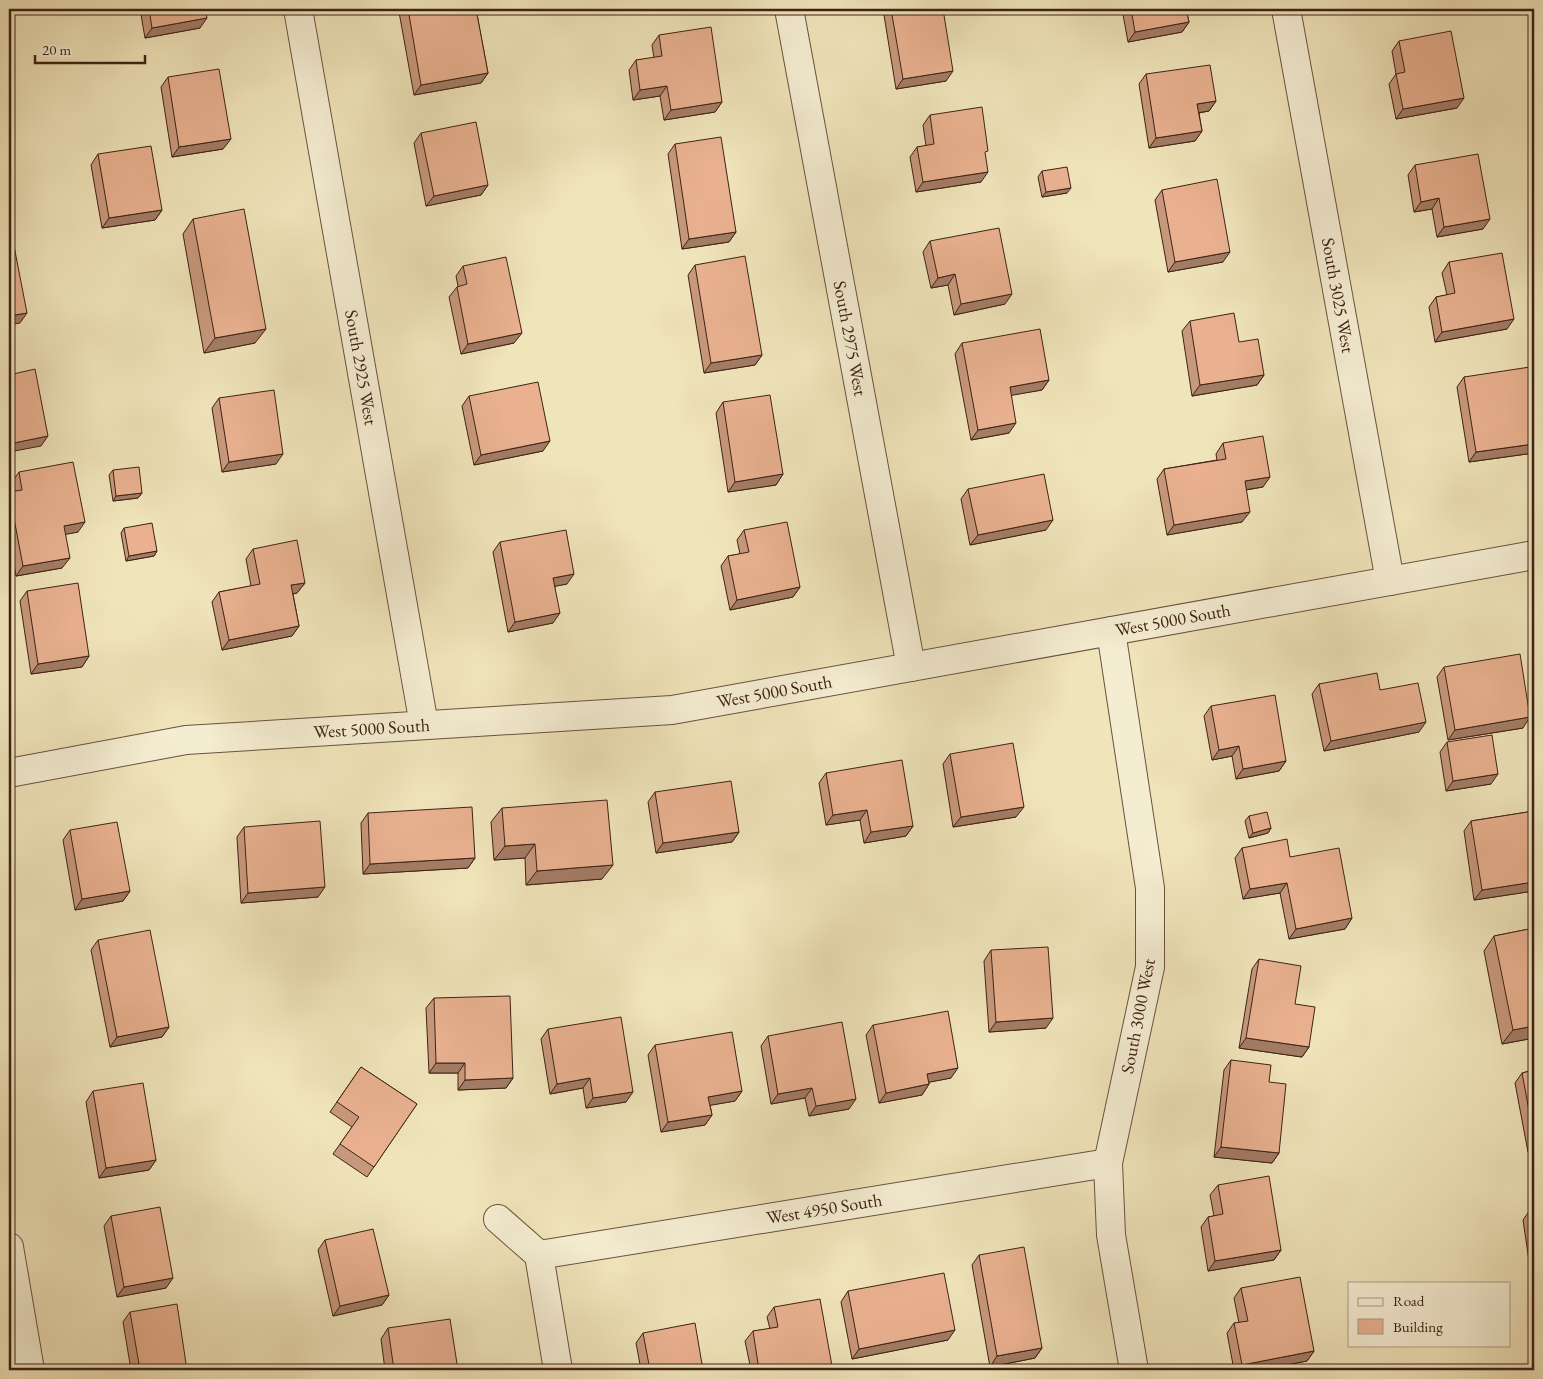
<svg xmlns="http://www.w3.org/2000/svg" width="1543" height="1379" font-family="'EB Garamond',serif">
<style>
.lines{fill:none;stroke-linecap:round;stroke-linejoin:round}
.street-casing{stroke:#6a523f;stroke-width:30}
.street{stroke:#f5edd2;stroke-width:28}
.wall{fill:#c8987c;stroke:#3e2216}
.shaded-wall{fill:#a37c65;stroke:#3e2216}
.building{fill:#e9b190;stroke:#3e2216}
.labels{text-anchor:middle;stroke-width:4;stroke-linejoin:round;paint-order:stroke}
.street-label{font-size:18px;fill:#3e2216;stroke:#f5edd2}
</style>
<rect width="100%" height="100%" fill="#f0e4ba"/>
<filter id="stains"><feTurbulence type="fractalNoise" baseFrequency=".004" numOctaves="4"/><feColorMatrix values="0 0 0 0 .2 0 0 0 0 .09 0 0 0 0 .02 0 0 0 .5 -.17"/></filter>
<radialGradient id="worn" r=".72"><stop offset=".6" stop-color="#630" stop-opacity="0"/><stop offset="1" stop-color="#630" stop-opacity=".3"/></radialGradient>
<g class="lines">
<!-- street casing -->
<g class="street-casing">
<g id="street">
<path id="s1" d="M298,9l126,716"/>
<path id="s2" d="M789,9l122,658"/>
<path id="s3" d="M1286,9l104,572"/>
<path d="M1111,631l39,257v79l-42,196 3,72 23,135"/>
<path id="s4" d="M9,773l177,-33 486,-30 862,-155"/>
<path d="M498,1219l41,36"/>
<path d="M9,1247l21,123"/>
<path id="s5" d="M539,1255l569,-92"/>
<path d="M539,1255l19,115"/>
</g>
</g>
<!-- street -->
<use href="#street" class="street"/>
</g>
<!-- wall -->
<path class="wall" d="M140,9h65l-5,19 -55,10z
M402,9h74l12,64 -7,10 -67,12 -15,-83z
M883,9h60l3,72 -50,8z
M1122,9h64l3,13 -7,10 -54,10z
M659,35l63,67 -7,10 -51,8 -4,-24 -27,4 -4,-30 7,-10 18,-2 -2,-13z
M1399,41l58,67 -61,11 -7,-35 7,-10 -4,-23z
M1146,74l70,27 -7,10 -10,2 3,18 -7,10 -46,7 -10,-64z
M168,77l55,72 -51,8 -11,-70z
M930,115l55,41 -4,26 -65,10 -6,-35 7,-10 9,-1 -3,-21z
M421,133l67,52 -7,10 -55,11 -12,-63z
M675,144l61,88 -7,10 -47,7 -14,-95z
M98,154l64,56 -7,10 -53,8 -11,-63z
M1415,165l68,64 -46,8 -5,-28 -18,3 -6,-37z
M1042,171l25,22 -25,4 -4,-20z
M1162,190l61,72 -55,10 -13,-72z
M193,219l62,124 -51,10 -21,-119z
M930,241l75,63 -51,11 -6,-30 -17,3 -8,-36z
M1449,262l58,67 -72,13 -6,-35 7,-10 11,-2 -5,-22z
M695,265l67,90 -7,10 -51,8 -16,-98z
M463,266l51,77 -53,11 -12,-57 8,-10 1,-1 -2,-10z
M1190,321l49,21 25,33 -7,10 -65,11 -10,-65z
M962,343l87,37 -7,10 -31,5 -2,38 -38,7 -16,-86z
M1464,377l70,19v57l-65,9 -12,-75z
M469,396l74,55 -69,14 -12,-59z
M219,398l57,66 -54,8 -10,-64z
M723,402l60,72 -7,11 -48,7 -12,-79z
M1223,443l40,44 -17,3 -4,32 -75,13 -10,-56 7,-10 53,-9 -1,-6z
M113,470l29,23 -4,5 -25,3 -4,-26z
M19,472l59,60 -13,2 -3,34 -46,8 -7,-37v-46l4,-2 -1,-9z
M968,489l78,41 -76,15 -9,-46z
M124,528l33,23 -3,5 -28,5 -5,-28z
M744,530l56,57 -7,10 -63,13 -9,-44 7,-10 12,-2 -3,-14z
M500,542l67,42 -12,2 -2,37 -45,9 -15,-80z
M253,549l52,34 -8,10 -4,1 6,32 -7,10 -70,14 -10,-48 7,-10 32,-6 -5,-27z
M27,591l62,65 -7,11 -51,7 -11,-73z
M1444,667l79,61 -75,12 -11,-63z
M1319,684l61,6 39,42 -95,19 -12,-57z
M1211,706l75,55 -7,10 -43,8 -4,-23 -20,4 -8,-44z
M1447,742l44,42 -45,7 -6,-39z
M950,754l66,63 -63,10 -10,-63z
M826,773l87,53 -7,10 -42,7 -4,-23 -34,5 -7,-42z
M655,792l84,40 -7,10 -76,11 -8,-51z
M502,808l100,71 -76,6 -1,-27 -31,2 -3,-38z
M1534,811v80l-60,9 -10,-69 7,-10z
M368,813l107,45 -7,10 -105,6 -2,-51z
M1249,816l22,12 -3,5 -19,5 -4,-17z
M244,827l74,70 -77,6 -4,-66z
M70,830l60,61 -7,10 -48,9 -12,-70z
M1242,848l48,9 62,61 -7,11 -56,10 -9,-46 -37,6 -8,-41z
M1534,928v110l-32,6 -18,-93 10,-15z
M98,940l71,87 -7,10 -52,10 -19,-97z
M991,950l55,78 -57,4 -5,-71z
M1259,959l50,88 -7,10 -63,-9 13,-79z
M434,998l79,80 -7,10 -48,2v-17h-29l-3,-65z
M873,1025l78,53 -22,4v2l-7,11 -43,8 -13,-68z
M548,1029l78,73 -40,6 -3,-20 -33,6 -9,-55z
M768,1036l81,73 -40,7 -4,-18 -34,6 -10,-58z
M655,1045l87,46 -7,10 -25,4 2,10 -7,10 -44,7 -13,-77z
M1231,1060l38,22 10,71 -7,10 -58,-6 10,-87z
M361,1067l56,37 -50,73 -34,-23 19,-27 -22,-15z
M1534,1070v81l-6,1 -13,-69 7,-10z
M93,1091l63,69 -7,10 -50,8 -13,-76z
M1218,1185l63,65 -7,10 -66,11 -7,-44 7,-10 6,-1 -4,-21z
M1530,1210h4v71h-2l-9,-61z
M111,1216l55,72 -49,9 -13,-71z
M325,1240l64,55 -7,10 -49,11 -15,-66z
M979,1255l63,93 -7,10 -45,9 -18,-102z
M1241,1288l73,63 -7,10 -48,9h-25l-7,-37 7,-10h5l-5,-25z
M848,1291l100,49 -96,19 -11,-57z
M774,1307l55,63h-78l-6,-29 8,-10 17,-2 -3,-12z
M1534,1310v40l-5,-32z
M130,1312l57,58h-56l-8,-48z
M388,1328l70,42h-73l-4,-31z
M643,1333l60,37h-62l-5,-27z"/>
<!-- shaded-wall -->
<path class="shaded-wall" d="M207,18l-7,10 -55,10 7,-10z
M1189,22l-7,10 -54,10 7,-10z
M953,71l-7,10 -50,8 7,-10z
M488,73l-7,10 -67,12 7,-10z
M667,86l-7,10 -27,4 7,-10z
M1464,98l-7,10 -61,11 7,-10z
M1216,101l-7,10 -19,3 7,-10z
M722,102l-7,10 -51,8 7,-10z
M1202,131l-7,10 -46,7 7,-10z
M231,139l-8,10 -51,8 7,-10z
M988,172l-7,10 -65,10 7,-10z
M488,185l-7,10 -55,11 8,-10z
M1071,188l-4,5 -25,4 4,-5z
M1439,198l-7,11 -18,3 7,-10z
M162,210l-7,10 -53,8 7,-10z
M1490,219l-7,10 -46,8 7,-10z
M736,232l-7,10 -47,7 7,-10z
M1230,252l-7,10 -55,10 7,-10z
M955,274l-7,11 -17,3 7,-10z
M1012,294l-7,10 -51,11 7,-11z
M27,313l-7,10 -11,2v-9z
M1514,319l-7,10 -72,13 7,-10z
M266,329l-11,14 -51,10 11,-15z
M522,333l-8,10 -53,11 7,-10z
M762,355l-7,10 -51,8 7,-10z
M1264,375l-7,10 -65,11 8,-11z
M1049,380l-7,10 -40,7 8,-10z
M1016,423l-7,10 -38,7 7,-10z
M48,436l-7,10 -32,6v-8z
M550,441l-7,10 -69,14 7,-10z
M1534,444v9l-65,9 7,-10z
M283,454l-7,10 -54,8 7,-10z
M783,474l-7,11 -48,7 7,-10z
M1270,477l-7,10 -25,4 7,-10z
M142,493l-4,5 -25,3 3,-5z
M1250,512l-8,10 -75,13 7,-10z
M1053,520l-7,10 -76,15 8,-10z
M85,522l-7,10 -21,4 7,-10z
M157,551l-3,5 -28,5 3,-5z
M70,558l-8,10 -46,8 7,-10z
M574,574l-7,10 -21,4 7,-10z
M305,583l-8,10 -13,2 7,-10z
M800,587l-7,10 -63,13 7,-10z
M560,613l-7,10 -45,9 7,-10z
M299,626l-7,10 -70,14 7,-10z
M89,656l-7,11 -51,7 7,-10z
M1530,717l-7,11 -75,12 7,-10z
M1426,722l-7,10 -95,19 7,-10z
M1239,746l-7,10 -20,4 7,-10z
M1286,761l-7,10 -43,8 7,-10z
M1498,774l-7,10 -45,7 7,-10z
M1024,807l-8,10 -63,10 8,-10z
M867,810l-7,10 -34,5 7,-10z
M913,826l-7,10 -42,7 7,-11z
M1271,828l-3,5 -19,5 4,-5z
M739,832l-7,10 -76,11 7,-10z
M535,844l-10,14 -31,2 11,-14z
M475,858l-7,10 -105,6 7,-10z
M613,865l-11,14 -76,6 11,-14z
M1534,882v9l-60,9 8,-10z
M1287,883l-7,10 -37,6 7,-10z
M325,887l-7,10 -77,6 7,-10z
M130,891l-7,10 -48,9 7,-11z
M1352,918l-7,11 -56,10 7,-10z
M1053,1018l-7,10 -57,4 7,-10z
M1534,1026v12l-32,6 11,-14z
M169,1027l-7,10 -52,10 7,-10z
M1246,1038l63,9 -7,10 -63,-9z
M436,1063h29l-7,10h-29z
M958,1068l-7,10 -31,6 7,-10z
M513,1078l-7,10 -48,2 7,-10z
M590,1078l-7,10 -33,6 7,-10z
M929,1084l-7,11 -43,8 7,-10z
M812,1088l-7,10 -34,6 7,-10z
M742,1091l-7,10 -34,6 7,-10z
M633,1092l-7,10 -40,6 7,-10z
M856,1099l-7,10 -40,7 7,-10z
M712,1115l-7,10 -44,7 7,-10z
M1534,1144v7l-6,1z
M1221,1147l58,6 -7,10 -58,-6z
M156,1160l-7,10 -50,8 7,-10z
M1281,1250l-7,10 -66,11 7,-10z
M173,1278l-7,10 -49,9 7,-10z
M389,1295l-7,10 -49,11 7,-10z
M955,1330l-7,10 -96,19 7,-10z
M1042,1348l-7,10 -45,9 7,-11z
M1314,1351l-7,10 -48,9h-21l4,-5z
M832,1366l-3,4h-20z"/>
<!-- building -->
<path class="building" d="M149,9h56l2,9 -55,10z
M408,9h68l12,64 -67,12z
M891,9h52l10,62 -50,8z
M1131,9h55l3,13 -54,10z
M711,27l11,75 -51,8 -4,-24 -27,4 -4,-30 26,-4 -3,-21z
M1451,31l13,67 -61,11 -7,-35 9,-2 -6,-31z
M1210,65l6,36 -19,3 5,27 -46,7 -10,-64z
M219,69l12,70 -52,8 -11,-70z
M982,107l6,44 -3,1 3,20 -65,10 -6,-35 17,-3 -4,-29z
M476,122l12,63 -54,11 -13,-63z
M721,137l15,95 -47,7 -14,-95z
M151,146l11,64 -53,8 -11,-64z
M1478,154l12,65 -46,8 -5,-29 -18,4 -6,-37z
M1067,167l4,21 -25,4 -4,-21z
M1217,179l13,73 -55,10 -13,-72z
M244,209l22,120 -51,9 -22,-119z
M9,220l18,93 -18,3z
M999,228l13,66 -51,10 -6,-30 -17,4 -8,-37z
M1502,253l12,66 -72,13 -6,-35 19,-4 -6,-31z
M745,256l17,99 -51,8 -16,-98z
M506,257l16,76 -54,11 -11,-57 10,-3 -4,-18z
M1234,313l5,29 19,-3 6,36 -64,10 -10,-64z
M1040,329l9,51 -39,7 6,36 -38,7 -16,-87z
M1530,367l4,29v48l-58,8 -12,-75z
M35,369l13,67 -39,8v-69z
M538,382l12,59 -69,14 -12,-59z
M274,390l9,64 -54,8 -10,-64z
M770,395l13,79 -48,8 -12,-80z
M1263,436l7,41 -25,4 5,31 -76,13 -10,-56 62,-10 -3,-16z
M73,462l12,60 -21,4 6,32 -47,8 -14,-74 13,-2 -3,-18z
M139,467l3,26 -26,3 -3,-26z
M1044,474l9,46 -75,15 -10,-46z
M787,522l13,65 -63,13 -9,-44 21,-4 -5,-22z
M152,523l5,28 -28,5 -5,-28z
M566,530l8,44 -21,4 7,35 -45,9 -15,-80z
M297,540l8,43 -14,2 8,41 -70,14 -10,-48 41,-8 -7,-35z
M78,583l11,73 -51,8 -11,-73z
M1520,654l10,63 -75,13 -11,-63z
M1377,673l3,17 38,-7 8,39 -95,19 -12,-57z
M1275,695l11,66 -43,8 -4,-23 -20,4 -8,-44z
M1492,735l6,39 -45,7 -6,-39z
M1013,743l11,64 -63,10 -11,-63z
M902,760l11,66 -42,6 -4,-22 -34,5 -7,-42z
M731,781l8,51 -76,11 -8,-51z
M607,800l6,65 -76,6 -2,-27 -30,2 -3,-38z
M472,807l3,51 -105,6 -2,-51z
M1534,811v71l-52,8 -11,-69z
M1267,812l4,16 -18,5 -4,-17z
M320,821l5,66 -77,6 -4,-66z
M117,822l13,69 -48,8 -12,-69z
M1287,839l3,18 49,-9 13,70 -56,11 -9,-46 -37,6 -8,-41z
M1534,928v98l-21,4 -19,-94z
M150,930l19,97 -52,10 -19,-97z
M1048,947l5,71 -57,4 -5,-72z
M1259,959l42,7 -6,38 20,3 -6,40 -63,-9z
M510,996l3,82 -48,2v-17h-29l-2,-65z
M948,1011l10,57 -31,6 2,10 -43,9 -13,-68z
M621,1017l12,75 -40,6 -3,-20 -33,6 -9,-55z
M842,1022l14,77 -40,7 -4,-18 -34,6 -10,-58z
M732,1032l10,59 -34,6 4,18 -44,7 -13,-77z
M1231,1060l40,5 -2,17 17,2 -7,69 -58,-6z
M361,1067l56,37 -43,63 -34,-23 19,-27 -22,-15z
M1534,1070v67l-12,-64z
M143,1083l13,77 -50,8 -13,-77z
M1269,1176l12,74 -66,11 -7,-44 15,-3 -5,-29z
M160,1207l13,71 -49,9 -13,-71z
M1530,1210h4v28z
M373,1229l16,66 -49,11 -15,-66z
M1024,1247l18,101 -45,8 -18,-101z
M944,1273l11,57 -96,19 -11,-58z
M1300,1277l14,74 -72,14 -8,-42 14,-2 -7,-33z
M820,1299l12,67 -23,4h-50l-6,-39 25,-4 -4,-20z
M177,1304l10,66h-47l-10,-58z
M450,1319l8,51h-64l-6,-42z
M695,1323l8,47h-53l-7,-37z"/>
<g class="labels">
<!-- street labels -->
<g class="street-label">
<text dy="6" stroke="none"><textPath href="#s3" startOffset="291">South 3025 West</textPath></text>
<text dy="6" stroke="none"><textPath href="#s2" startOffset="335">South 2975 West</textPath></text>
<text dy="6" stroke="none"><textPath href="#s1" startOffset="364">South 2925 West</textPath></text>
<text dy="6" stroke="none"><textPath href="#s4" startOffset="1176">West 5000 South</textPath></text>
<text dy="6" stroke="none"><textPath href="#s4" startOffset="771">West 5000 South</textPath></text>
<text dy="6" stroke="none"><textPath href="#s4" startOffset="366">West 5000 South</textPath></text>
<text transform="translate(1138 1016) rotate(-79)" y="6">South 3000 West</text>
<text dy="6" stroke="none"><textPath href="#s5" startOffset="289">West 4950 South</textPath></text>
</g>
</g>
<!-- margin -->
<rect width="1543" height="1379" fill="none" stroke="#f0e4ba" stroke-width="30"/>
<rect x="10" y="10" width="1523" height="1359" fill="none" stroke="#3e2216" stroke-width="2.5"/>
<rect x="15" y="15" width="1513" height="1349" fill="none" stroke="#3e2216"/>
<!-- legend -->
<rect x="1348" y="1282" width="162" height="65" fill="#f5edd2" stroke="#ac9c87"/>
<rect x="1358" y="1298" width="25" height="8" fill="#f5edd2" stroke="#ac9c87"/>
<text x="1393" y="1306" font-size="15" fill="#3e2216">Road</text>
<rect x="1358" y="1319" width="25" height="15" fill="#e9b190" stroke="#ac9c87"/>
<text x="1393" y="1332" font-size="15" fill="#3e2216">Building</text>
<!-- scale -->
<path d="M35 55v8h110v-8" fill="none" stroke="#3e2216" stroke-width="2.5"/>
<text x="42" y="55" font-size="15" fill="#3e2216" stroke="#f5edd2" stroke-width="4" paint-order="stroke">20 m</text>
<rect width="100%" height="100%" filter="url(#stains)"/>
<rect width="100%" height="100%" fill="url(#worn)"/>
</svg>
